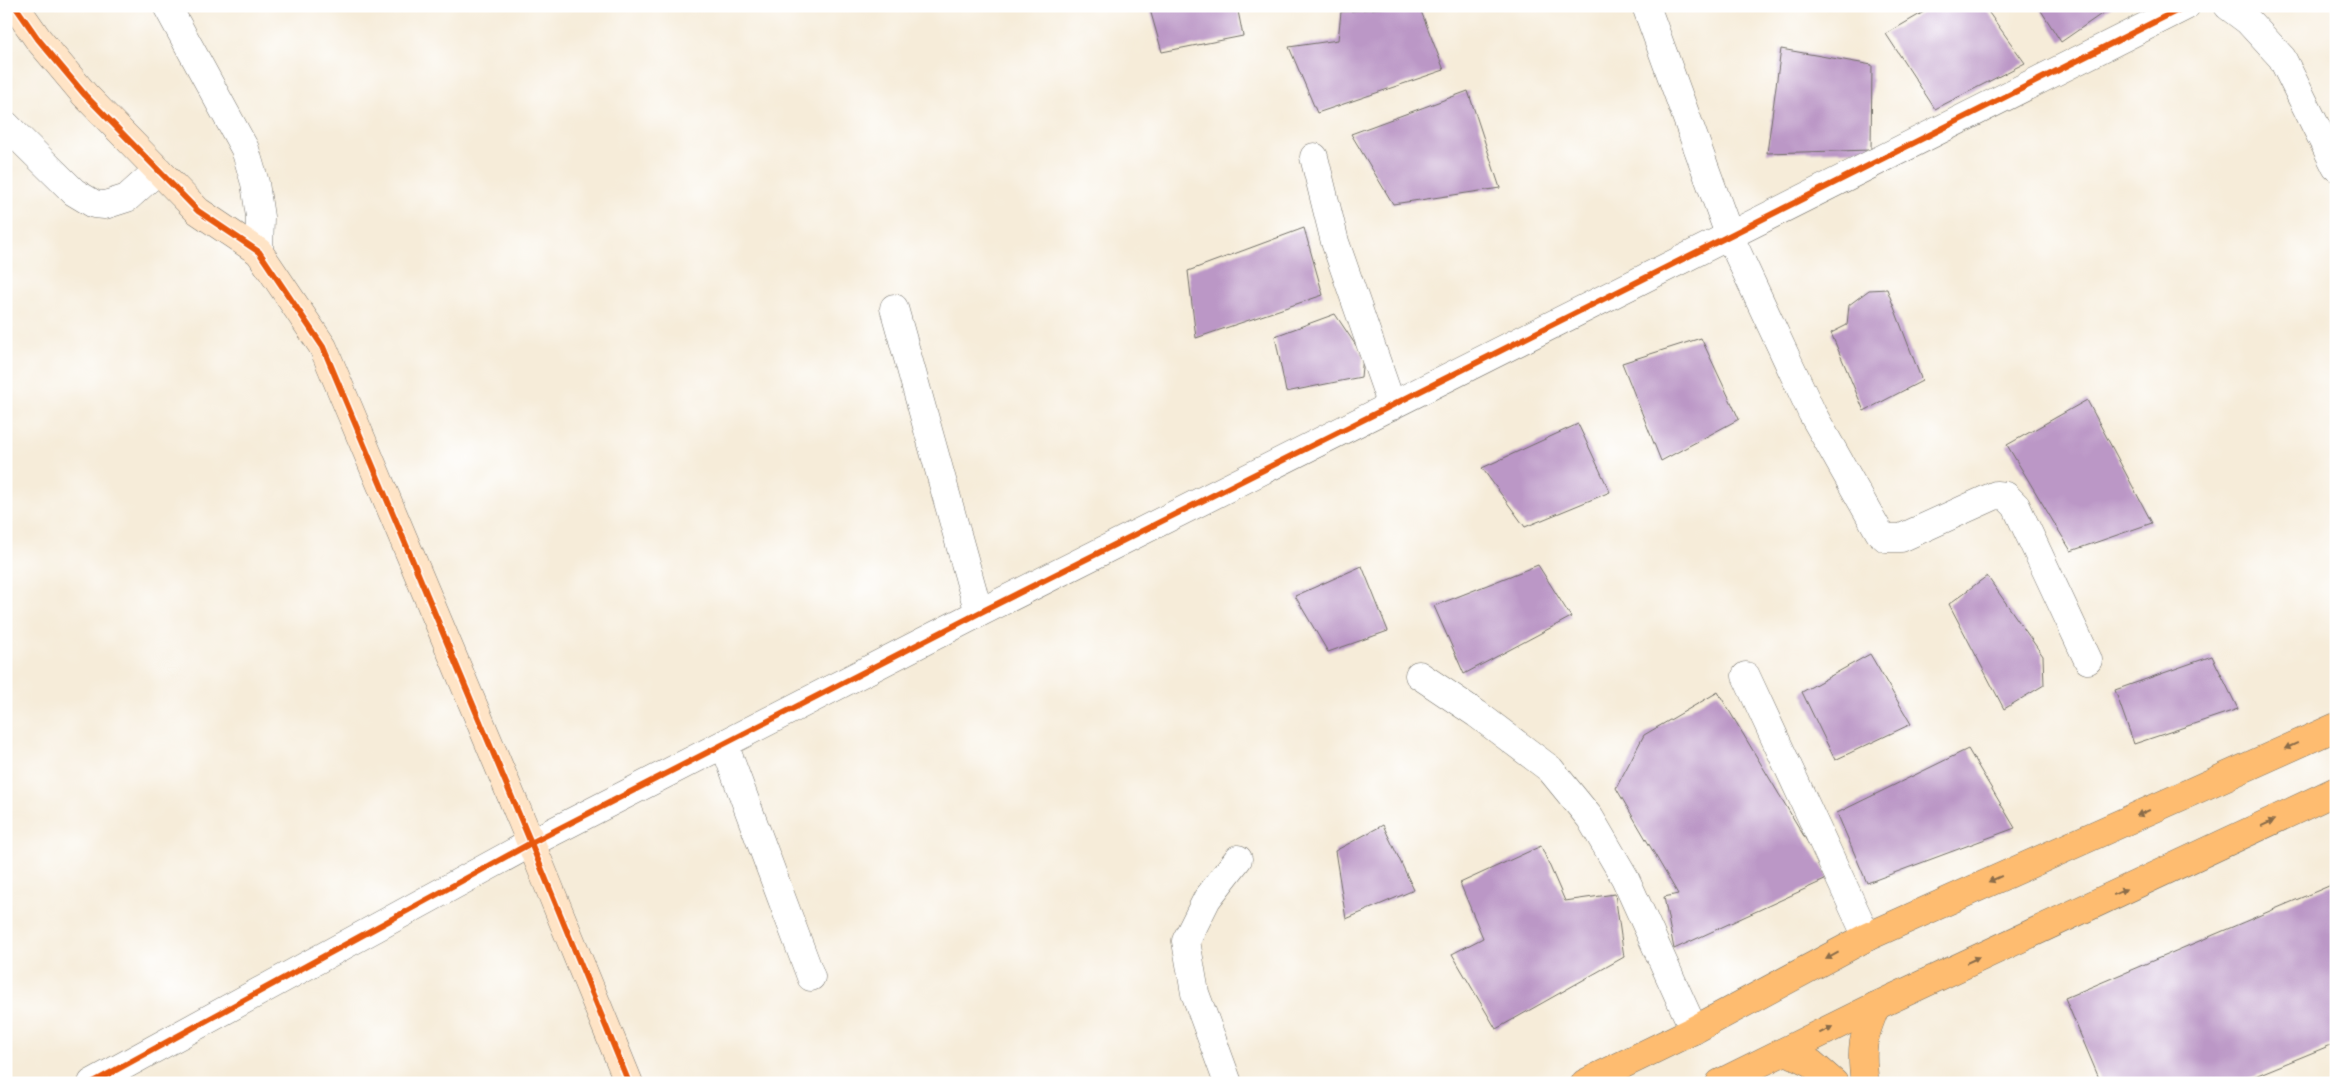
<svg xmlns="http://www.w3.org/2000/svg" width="2342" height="1089" font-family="Kalam,sans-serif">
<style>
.building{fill:#bb97c6}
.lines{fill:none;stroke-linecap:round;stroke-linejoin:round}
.street-casing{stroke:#726f68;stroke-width:29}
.secondary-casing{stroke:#726f68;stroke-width:29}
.primary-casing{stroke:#726f68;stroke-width:29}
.highway-casing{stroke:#726f68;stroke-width:29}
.street{stroke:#fff;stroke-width:28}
.secondary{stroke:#ffe4c6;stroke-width:28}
.primary{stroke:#febc70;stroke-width:28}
.highway{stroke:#febc70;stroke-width:28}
.cycleway-casing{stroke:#fff;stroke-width:9}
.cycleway{stroke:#e8590c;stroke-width:6}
.oneway{fill:#8a6c4a}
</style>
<rect width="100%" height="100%" fill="#fff"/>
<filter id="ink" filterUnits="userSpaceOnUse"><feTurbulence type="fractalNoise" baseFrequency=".02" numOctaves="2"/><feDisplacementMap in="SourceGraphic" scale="10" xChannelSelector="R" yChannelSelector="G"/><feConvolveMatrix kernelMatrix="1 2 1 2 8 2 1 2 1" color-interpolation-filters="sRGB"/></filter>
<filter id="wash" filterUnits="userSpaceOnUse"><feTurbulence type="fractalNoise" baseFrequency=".0096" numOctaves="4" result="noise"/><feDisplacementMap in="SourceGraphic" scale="20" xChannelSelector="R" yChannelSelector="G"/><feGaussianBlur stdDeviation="1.12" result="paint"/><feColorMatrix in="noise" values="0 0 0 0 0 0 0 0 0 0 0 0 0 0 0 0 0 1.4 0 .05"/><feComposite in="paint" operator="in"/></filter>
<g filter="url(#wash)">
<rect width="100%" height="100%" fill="#f6ecd9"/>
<g id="blocks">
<!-- building -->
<path class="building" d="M1149,6h88l6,30 -81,16z
M1402,6h17l25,64 -127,43 -28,-66 49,-7 3,-28z
M1934,6h50l41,57 -90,46 -49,-75z
M2038,6h75l-52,36z
M1781,49l91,16 -1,85 -104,3z
M1468,91l32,97 -107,16 -42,-70z
M1304,228l19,67 -127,43 -8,-67z
M1887,289l35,92 -58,30 -33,-78 16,-8 2,-20 20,-15z
M1335,314l28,42 -2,21 -75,15 -11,-56z
M1701,338l38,81 -78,42 -39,-98z
M2087,400l65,123 -81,28 -64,-106z
M1578,424l32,68 -85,35 -43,-59z
M1538,565l33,52 -107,57 -30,-68z
M1362,566l26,65 -60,21 -33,-56z
M1987,576l56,80 1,29 -40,24 -55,-105z
M1870,654l41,70 -76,36 -33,-68z
M2212,656l26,53 -104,35 -19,-54z
M1718,692l111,186 -155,71 -10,-52 14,-3 -62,-106 28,-53z
M1968,749l47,79 -148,55 -30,-70z
M1383,825l31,65 -68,29 -11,-68z
M1541,846l24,55 50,-7 9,63 -128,72 -44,-75 31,-16 -23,-55z
M2336,883v160l-98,40h-137l-36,-85z"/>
</g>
</g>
<g filter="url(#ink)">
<use href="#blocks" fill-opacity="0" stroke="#726f68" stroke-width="1"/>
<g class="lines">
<!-- street casing -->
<g class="street-casing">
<path id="street" d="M167,6l78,143 10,34 5,34 -1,35
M1646,6l84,231 82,176 67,119 7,6h15l95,-43 10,1 10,10 72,154
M2228,6l20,15 34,37 54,109
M6,125l68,67 20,12 11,1 22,-7 31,-28
M1314,157l21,85 57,164
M894,308l85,305
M1419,675l58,39 73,55 40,49 35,60 69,152
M1746,676l121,261
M724,744l87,233
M92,1083l439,-240 448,-230 1207,-607
M1228,1083l-33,-90 -9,-52 21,-42 31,-40"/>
</g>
<!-- secondary casing -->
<g class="secondary-casing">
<path id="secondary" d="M15,6l23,33 47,56 113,116 61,41 64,95 208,496 98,240"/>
</g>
<!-- primary casing -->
<g class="primary-casing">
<path id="primary" d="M1786,1051l25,12 23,20
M1865,1083c-5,-35 -2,-46 11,-77"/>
</g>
<!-- highway casing -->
<g class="highway-casing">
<path id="highway" d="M1585,1083l109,-53 173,-93 469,-210
M1720,1083l156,-77 460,-215"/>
</g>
<!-- street -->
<use href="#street" class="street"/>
<!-- secondary -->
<use href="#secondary" class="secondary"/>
<!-- primary -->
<use href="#primary" class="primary"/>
<!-- highway -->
<use href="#highway" class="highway"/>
<!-- cycleway casing -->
<g class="cycleway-casing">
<path id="cycleway" d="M15,6l23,33 47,56 113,116 61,41 64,95 208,496 98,240
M92,1083l439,-240 448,-230 1207,-607"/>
</g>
<!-- cycleway -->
<use href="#cycleway" class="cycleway"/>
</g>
<!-- one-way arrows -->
<defs><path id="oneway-solid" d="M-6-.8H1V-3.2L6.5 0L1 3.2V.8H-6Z" transform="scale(1.25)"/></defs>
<g class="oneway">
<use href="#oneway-solid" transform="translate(2291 746) rotate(156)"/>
<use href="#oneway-solid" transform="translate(2143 813) rotate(156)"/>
<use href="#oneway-solid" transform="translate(2268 823) rotate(-25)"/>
<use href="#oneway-solid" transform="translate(1995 879) rotate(156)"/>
<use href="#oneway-solid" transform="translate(2120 892) rotate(-25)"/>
<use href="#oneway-solid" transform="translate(1832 956) rotate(152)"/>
<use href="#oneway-solid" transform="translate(1973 960) rotate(-25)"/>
<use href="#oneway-solid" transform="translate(1826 1030) rotate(-27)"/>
</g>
</g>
<!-- margin -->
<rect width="2342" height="1089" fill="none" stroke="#fff" stroke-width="25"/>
</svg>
